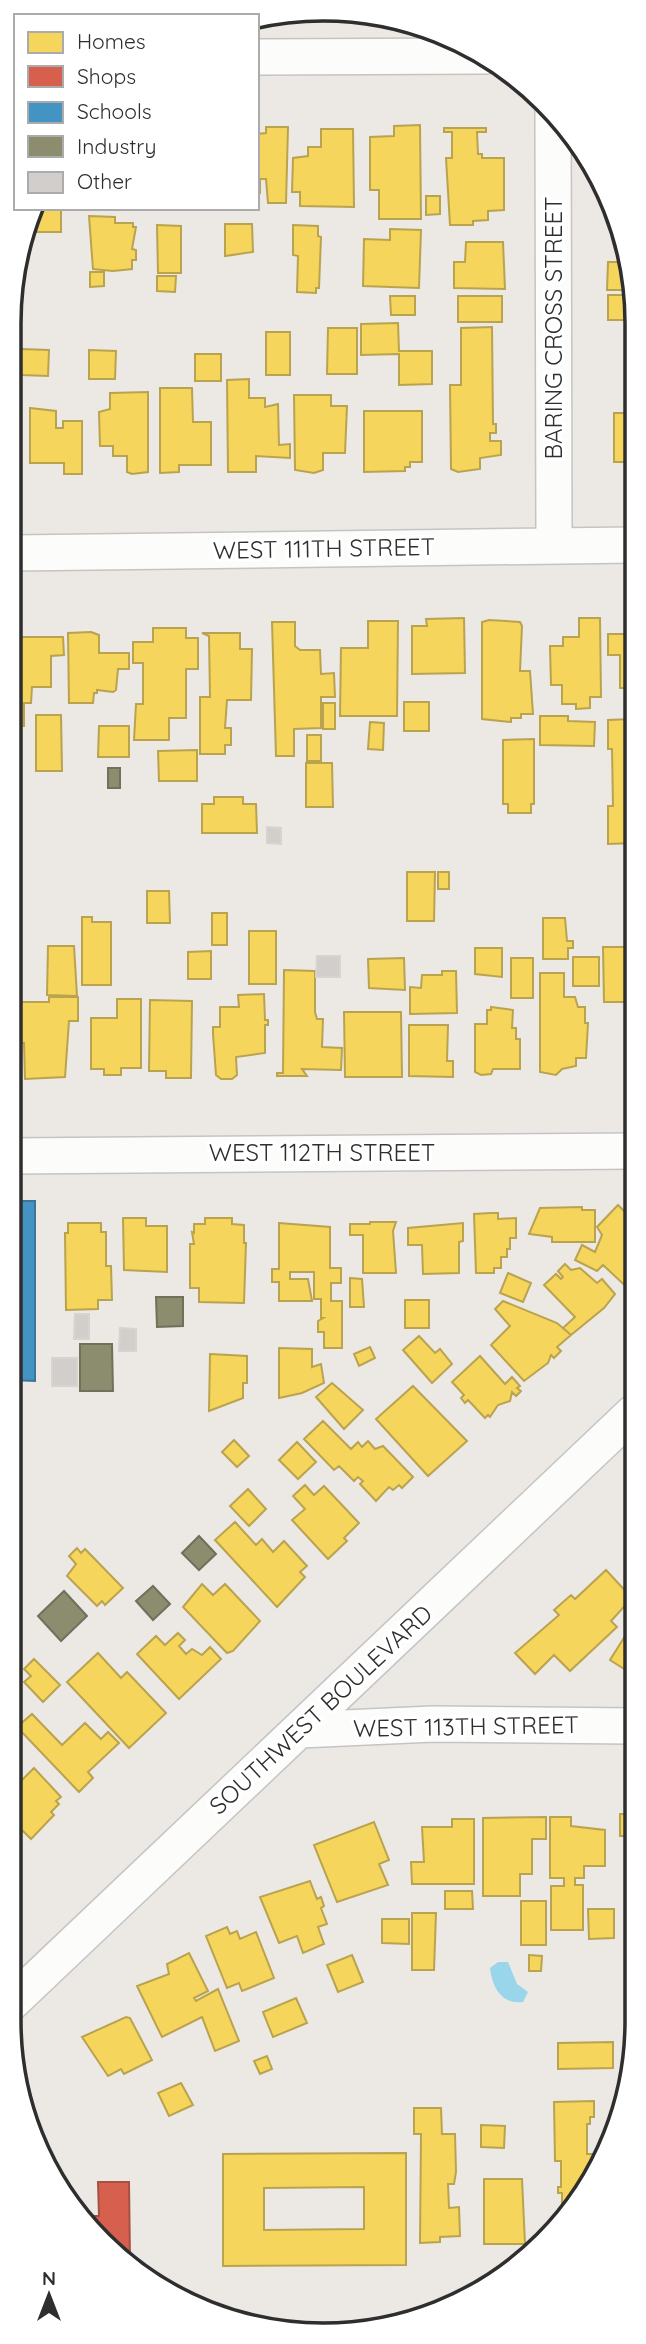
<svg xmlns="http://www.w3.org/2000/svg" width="646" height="2344" font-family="Quicksand,sans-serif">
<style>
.water{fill:#99d6ec}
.homes{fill:#f6d55c;stroke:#baa34e;stroke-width:2;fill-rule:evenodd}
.shops{fill:#d6604d;stroke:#a45144;stroke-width:2}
.schools{fill:#4393c3;stroke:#3d7596;stroke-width:2}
.industry{fill:#8c8c6e;stroke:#70705b;stroke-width:2}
.building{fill:#d1cecb;stroke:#d7d4d0;stroke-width:2}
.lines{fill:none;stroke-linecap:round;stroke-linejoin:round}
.minor-casing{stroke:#c5c4c5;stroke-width:38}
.minor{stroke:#fcfcfb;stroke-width:35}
.labels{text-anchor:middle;stroke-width:7;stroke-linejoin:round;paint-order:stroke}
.street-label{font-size:24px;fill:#2e2e2e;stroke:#fff}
.rim{fill:none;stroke:#2e2e2e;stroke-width:3.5}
</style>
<rect width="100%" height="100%" fill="#ece8e4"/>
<!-- water -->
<path class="water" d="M498,1962h10l9,22 11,8 -5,10c-22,3 -31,-16 -33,-34z"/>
<!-- homes -->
<path class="homes" d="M420,125l1,94h-42v-29h-9v-53l24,-1v-10z
M266,127h22l-2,76h-18l-2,-24h-6v14h-3v-59l9,-1z
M444,128h42v4h-9l1,22h4v4h22v52l-16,1v9l-15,1v4h-23l-4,-67h6v-26h-8z
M321,129h32l1,78 -54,-1v-14h-8l1,-34 15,-2v-9h13z
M607,192l6,10 4,14h-11z
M426,196h14v18l-14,1z
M37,208h24v24h-34z
M89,216l26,1v6h18v4h3l-4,22 4,1v10h-4v9l-19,2 -20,-2z
M225,224h27l1,28 -28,4z
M157,225l24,1v47h-23z
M293,225l25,1v10l3,1 -2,51h-3v5l-19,-1 1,-36 -5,-1z
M390,229l31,1 -2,58 -56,-2 1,-47 26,1z
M466,242h37l2,47 -51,-1v-26h11z
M608,262h21l6,28h-28z
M15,266h5v27h-5z
M90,272h14v14l-14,1z
M157,276h19l-1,16 -18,-1z
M608,295h27v25h-27z
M390,296h25v19h-24z
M458,296h44v26h-44z
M398,323l1,28h33v33l-33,1v-31l-38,1v-31z
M492,327l1,97h3v9h-6v8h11v14l-21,3v11l-22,3 -7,-3 -1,-84h11v-57z
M328,328h29v46h-30z
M266,332h24v43h-24z
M21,349l28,1 -1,26 -27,-1z
M89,350l27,1 -1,28h-26z
M195,354h26v27h-26z
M249,379v19h16v9l13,-3 1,41 11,-1v14l-34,-2v16h-28l-1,-92z
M160,388h32l1,34h18v43h-32v7l-19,1z
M148,392v80l-16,2 -5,-2v-16h-14v-10h-13l-1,-34 11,-3v-16z
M634,394v68h-20v-49h16v-18z
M294,395h37v11h16l-2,47h-22v17l-9,3 -19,-3z
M30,408l26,3v17h7v-7h19v53h-18v-11h-34z
M364,411h58v51h-12v5h-5v4l-41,1z
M464,618l1,55 -53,1v-48h15l-1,-7z
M579,618h21l1,79h-11v11l-14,1v-5h-14v-19h-11l-1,-39h13v-9h16z
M489,620l31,2 2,4 -2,45h10l3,43h-12v4h-10v4l-29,-3v-97z
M368,621h30l-1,95h-57l1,-68h27z
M272,622h23v24l5,4h20l1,24 13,-1 1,24h-14v31l-27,1v27h-18z
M153,628h33v10h12v31h-12v49h-17v22h-35l2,-36h7v-41h-10v-21h20z
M91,632l8,3v18h30v16h-11l-2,21 -3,2 -16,-2v3h-3l-1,10h-24l-1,-70z
M202,633h38v16h12l-1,51h-24l-2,28h6v17h-6v9h-25v-57h10l-1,-61z
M608,634h26v68h-9v-14h-5v-33h-12z
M13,637h50l1,18 -13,1v31h-19l-1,16h-7v23h-11z
M404,702h25v29h-25z
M323,703h12v26h-12z
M36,715h25l1,56h-26z
M540,716h28v5l27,1 -1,24 -54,-1z
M632,719l2,124 -26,1v-38h5l-1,-57h-4v-29z
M370,722l14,1 -1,27 -15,-1z
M99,726h30v31h-31z
M307,735h14v26h-14z
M534,739v65h-3v9h-23v-9h-5v-64z
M197,750v31h-38l-1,-30z
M306,763h26l1,44h-27z
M214,797h29v7h13l1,29h-55v-29h12z
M407,872h28l-1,49h-27z
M438,872h11v17h-11z
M147,891h22l1,32h-23z
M212,913h15v32h-15z
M82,917h10v5h19v63h-29z
M543,918h22l2,23h6v7h-5v11h-25z
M249,931h27v53h-27z
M48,946h26l3,50 -30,-1z
M603,947h30v55h-29z
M475,948h27v29l-27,-3z
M211,951v28h-23v-27z
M573,957h26v29h-26z
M404,958l1,32 -36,-2 -1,-29z
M511,958h22v40h-22z
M284,970l31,1v41l2,7h6l-1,28 20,1 -1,22 -39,-1 5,7h-30v-3h6z
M442,971h14l1,42 -47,1v-27l11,1 1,-13h20z
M540,973h24v24h11l3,10h7v16h3l-2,35h-10v8l-14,3 -6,6 -16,-3z
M264,994l1,26h3v5h-3v28l-29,4 1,18 -5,4h-11l-5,-4 -3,-41v-7h7v-20h19l-1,-12z
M49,997h29v24h-9l-4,56 -40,2 -1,-36h-4l1,-41h28z
M117,999h24v69h-20v7h-17v-6h-13v-51h26z
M150,1000l42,1 -1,77h-25v-7h-17z
M491,1007l22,3 -1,18h4v11h4v30h-27l-2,5 -10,1 -6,-3v-48h12v-14h4z
M344,1012h57l1,65h-57z
M409,1025h39l-1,36h6v16l-44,-1z
M618,1205l15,15v73l-30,-28 -6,6 -22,-11 7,-15 13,7 7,-17 -5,-8z
M582,1207v3h13v32h-43v-5l-23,-3 11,-26z
M491,1213h7v6l18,-1v20h-6v11h-3v8h-6v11h-7v5h-18l-2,-59z
M123,1218h23v8h21v46l-43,-2z
M205,1218h27v6l12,1v18h2l-2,60 -45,-1v-14h-9v-44h4l-2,-12 2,1v-9h11z
M370,1222h26l-3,9 3,42h-33v-38h-13v-11h20z
M68,1223h33v9h5v34h5l1,34h-14v9l-32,1 -1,-77h3z
M279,1223l51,4v41h11v15h-10v18h11v47h-18v-16h-6v-11l5,-3h-2v-19h-7v-27h-24v7h18l4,22h-33v-19h-7v-13h7z
M463,1223v18l-4,1v31l-36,1 -1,-29h-14v-17z
M565,1264l6,6 9,-2 17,15 5,-4 13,15 -11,14 -33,27 -8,-7 12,-11 -31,-32 12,-11 5,5 2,-2 -5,-6z
M508,1273l23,10 -8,19 -23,-9z
M350,1278l12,1 2,28h-14z
M405,1300h24v28h-24z
M503,1301l54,22 14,12 -14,12 4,4 -7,7 -3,-3 -3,8 -24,18 -33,-36 19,-19 -15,-17z
M419,1336l16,17 5,-4 12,15 -20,19 -29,-33z
M370,1347l5,11 -16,8 -5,-12z
M279,1348l33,1v18l9,-3 3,19 -22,10 -23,5z
M210,1354l37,2v27h-4v15l-34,13z
M480,1356l25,28 7,-7 8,9 -3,2 4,3 -5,5 -4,-4 -2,9 -12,4 -8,12 -2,-2 -3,3 -17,-18 -3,3 -4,-5 3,-3 -12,-13z
M332,1383l31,27 -19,19 -28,-32z
M413,1386l54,55 -39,35 -52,-57z
M323,1421l28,28 7,-7 4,5 6,-6 7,8 8,-3 30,31 -11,11 -3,-3 -6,5 -4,-3 -13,14 -16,-17 3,-3 -5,-4 -4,4 -15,-15 -5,4 -30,-31z
M234,1440l15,16 -12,11 -15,-15z
M297,1442l19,20 -18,17 -19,-19z
M305,1485l9,10 10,-9 35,37 -15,15 3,3 -19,18 -36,-39 13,-11 -12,-13z
M248,1489l18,20 -17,17 -19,-20z
M235,1522l21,23 6,-6 11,13 11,-11 23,25 -7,6 5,5 -28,30 -62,-67z
M77,1548l4,5 4,-4 38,39 -18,17 -3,-4 -5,5 -30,-30 9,-12 -7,-8z
M606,1570l26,28 -21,23 6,6 -47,44 -16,-16 -19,19 -20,-21 44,-38 -5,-5 17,-15 4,4z
M202,1584l11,11 12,-11 35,37 -27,30 -6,2 -44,-46z
M632,1625v49l-22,-14z
M178,1633l7,7 -6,6 7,8 6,-5 10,6 8,-8 11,12 -42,40 -42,-45 19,-18 9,9z
M98,1653l23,25 6,-6 39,41 -37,35 -62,-66z
M34,1659l26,26 -17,17 -19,-20 7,-6 -7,-7z
M32,1714l30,31 23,-22 16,16 7,-7 11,11 -31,29 5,6 -14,14 -62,-65z
M10,1731l9,10 -9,9z
M34,1768l27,29 -5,4 3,3 -8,8 3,3 -23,24 -22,-22 1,-25z
M620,1814h12v67h-3v-45h-9z
M546,1817v22h-14v35h-12v22h-37v-78z
M550,1817h21v9l34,4v36h-21v12h-9v7h8v45h-32v-44h13v-8h-14z
M452,1819h22v65h-62l-1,-22h13l-2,-35h30z
M374,1822l15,38 -10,4 9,21 -51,17 -23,-57z
M310,1881l7,18 4,-2 3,9 -3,2 6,16 -9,3 6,17 -21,9 -6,-17 -18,7 -19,-46z
M445,1891h27l1,18h-28z
M521,1901h25v44h-25z
M588,1909h26v29l-25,1z
M412,1913h24l-2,57h-22z
M382,1919h27v25l-27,-1z
M227,1927l3,7 7,-3 3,8 16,-7 18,46 -32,13 -3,-8 -12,5 -21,-52z
M189,1953l19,38 -14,7 2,3 22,-12 21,52 -24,10 -13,-34 -40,20 -25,-51 32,-12 -2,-10z
M352,1955l11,27 -25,10 -11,-27z
M529,1955l13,1 -1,15h-12z
M296,1998l11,25 -34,14 -10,-25z
M126,2017l4,1 22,42 -28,14 -3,-5 -13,7 -26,-39z
M613,2042v26l-55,1v-26z
M627,2049h4v28h-3z
M267,2056l5,13 -12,5 -6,-13z
M181,2083l12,22 -24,11 -11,-23z
M594,2101v16h-4v7h-3v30h7v18l-9,23 -16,17v-9h-7v-10h-4v-6h3v-26h-6l-1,-59z
M414,2108h27l1,26h13l1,38 -2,12h-6l1,24 10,-1 1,29 -20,1v5l-20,1 1,-109h-7z
M481,2125l24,1 -1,22 -23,-1z
M406,2153v112l-183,1v-112zM364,2187v42l-100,1v-42z
M484,2179h38l3,65h-41z"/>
<!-- shops -->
<path class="shops" d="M98,2182h31l1,80 -43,-34 -8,-12h20z"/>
<!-- schools -->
<path class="schools" d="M12,1201h23v180l-24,-1z"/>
<!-- industry -->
<path class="industry" d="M108,768h12v20h-12z
M156,1297h27v29l-26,1z
M80,1344h32l1,47h-33z
M199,1536l17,18 -17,16 -17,-17z
M153,1586l17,18 -17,16 -17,-19z
M64,1591l23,25 -26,25 -23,-25z"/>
<!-- building -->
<path class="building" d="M267,827l14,1v16l-14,-1z
M317,956h23v21h-24z
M75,1314h14v25h-15z
M120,1328l16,1v22h-17z
M52,1358h25v28h-25z"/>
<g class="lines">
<!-- minor casing -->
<g class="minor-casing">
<path id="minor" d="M257,57l229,-1
M553,111l1,435
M14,553l620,-8
M12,1156l621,-5
M300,1730l133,-6 199,2
M9,2005l624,-592"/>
</g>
<!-- minor -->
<use href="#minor" class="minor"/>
</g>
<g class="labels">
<!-- street labels -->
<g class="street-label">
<text transform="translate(554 328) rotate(-90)" y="8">BARING CROSS STREET</text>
<text transform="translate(324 549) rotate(-1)" y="8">WEST 111TH STREET</text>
<text x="322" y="1161">WEST 112TH STREET</text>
<text transform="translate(321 1710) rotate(-43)" y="8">SOUTHWEST BOULEVARD</text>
<text transform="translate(466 1727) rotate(-1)" y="8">WEST 113TH STREET</text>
</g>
</g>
<!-- crop -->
<path d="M0 0H646V2344H0ZM323 21H323A302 302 0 0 1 625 323V2021A302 302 0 0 1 323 2323H323A302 302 0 0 1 21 2021V323A302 302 0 0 1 323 21Z" fill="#fff" fill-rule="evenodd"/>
<path class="rim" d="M323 21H323A302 302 0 0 1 625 323V2021A302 302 0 0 1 323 2323H323A302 302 0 0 1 21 2021V323A302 302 0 0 1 323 21Z"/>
<!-- legend -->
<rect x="14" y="14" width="245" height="196" fill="#ffffff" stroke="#ababab" stroke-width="2"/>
<rect x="28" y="32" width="35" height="21" fill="#f6d55c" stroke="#ababab" stroke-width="2"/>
<text x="77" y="49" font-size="21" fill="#2e2e2e">Homes</text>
<rect x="28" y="66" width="35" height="21" fill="#d6604d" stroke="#ababab" stroke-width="2"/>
<text x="77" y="84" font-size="21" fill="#2e2e2e">Shops</text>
<rect x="28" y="102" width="35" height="21" fill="#4393c3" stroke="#ababab" stroke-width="2"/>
<text x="77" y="119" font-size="21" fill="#2e2e2e">Schools</text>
<rect x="28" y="136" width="35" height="21" fill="#8c8c6e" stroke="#ababab" stroke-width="2"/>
<text x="77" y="154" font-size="21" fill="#2e2e2e">Industry</text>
<rect x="28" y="172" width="35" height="21" fill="#d1cecb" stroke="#ababab" stroke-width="2"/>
<text x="77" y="189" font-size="21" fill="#2e2e2e">Other</text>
<!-- north arrow -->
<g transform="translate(49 2295)" stroke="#ffffff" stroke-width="5" paint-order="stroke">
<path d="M0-5L12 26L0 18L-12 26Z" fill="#2e2e2e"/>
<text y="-10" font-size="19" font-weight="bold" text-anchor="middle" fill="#2e2e2e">N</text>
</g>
</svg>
